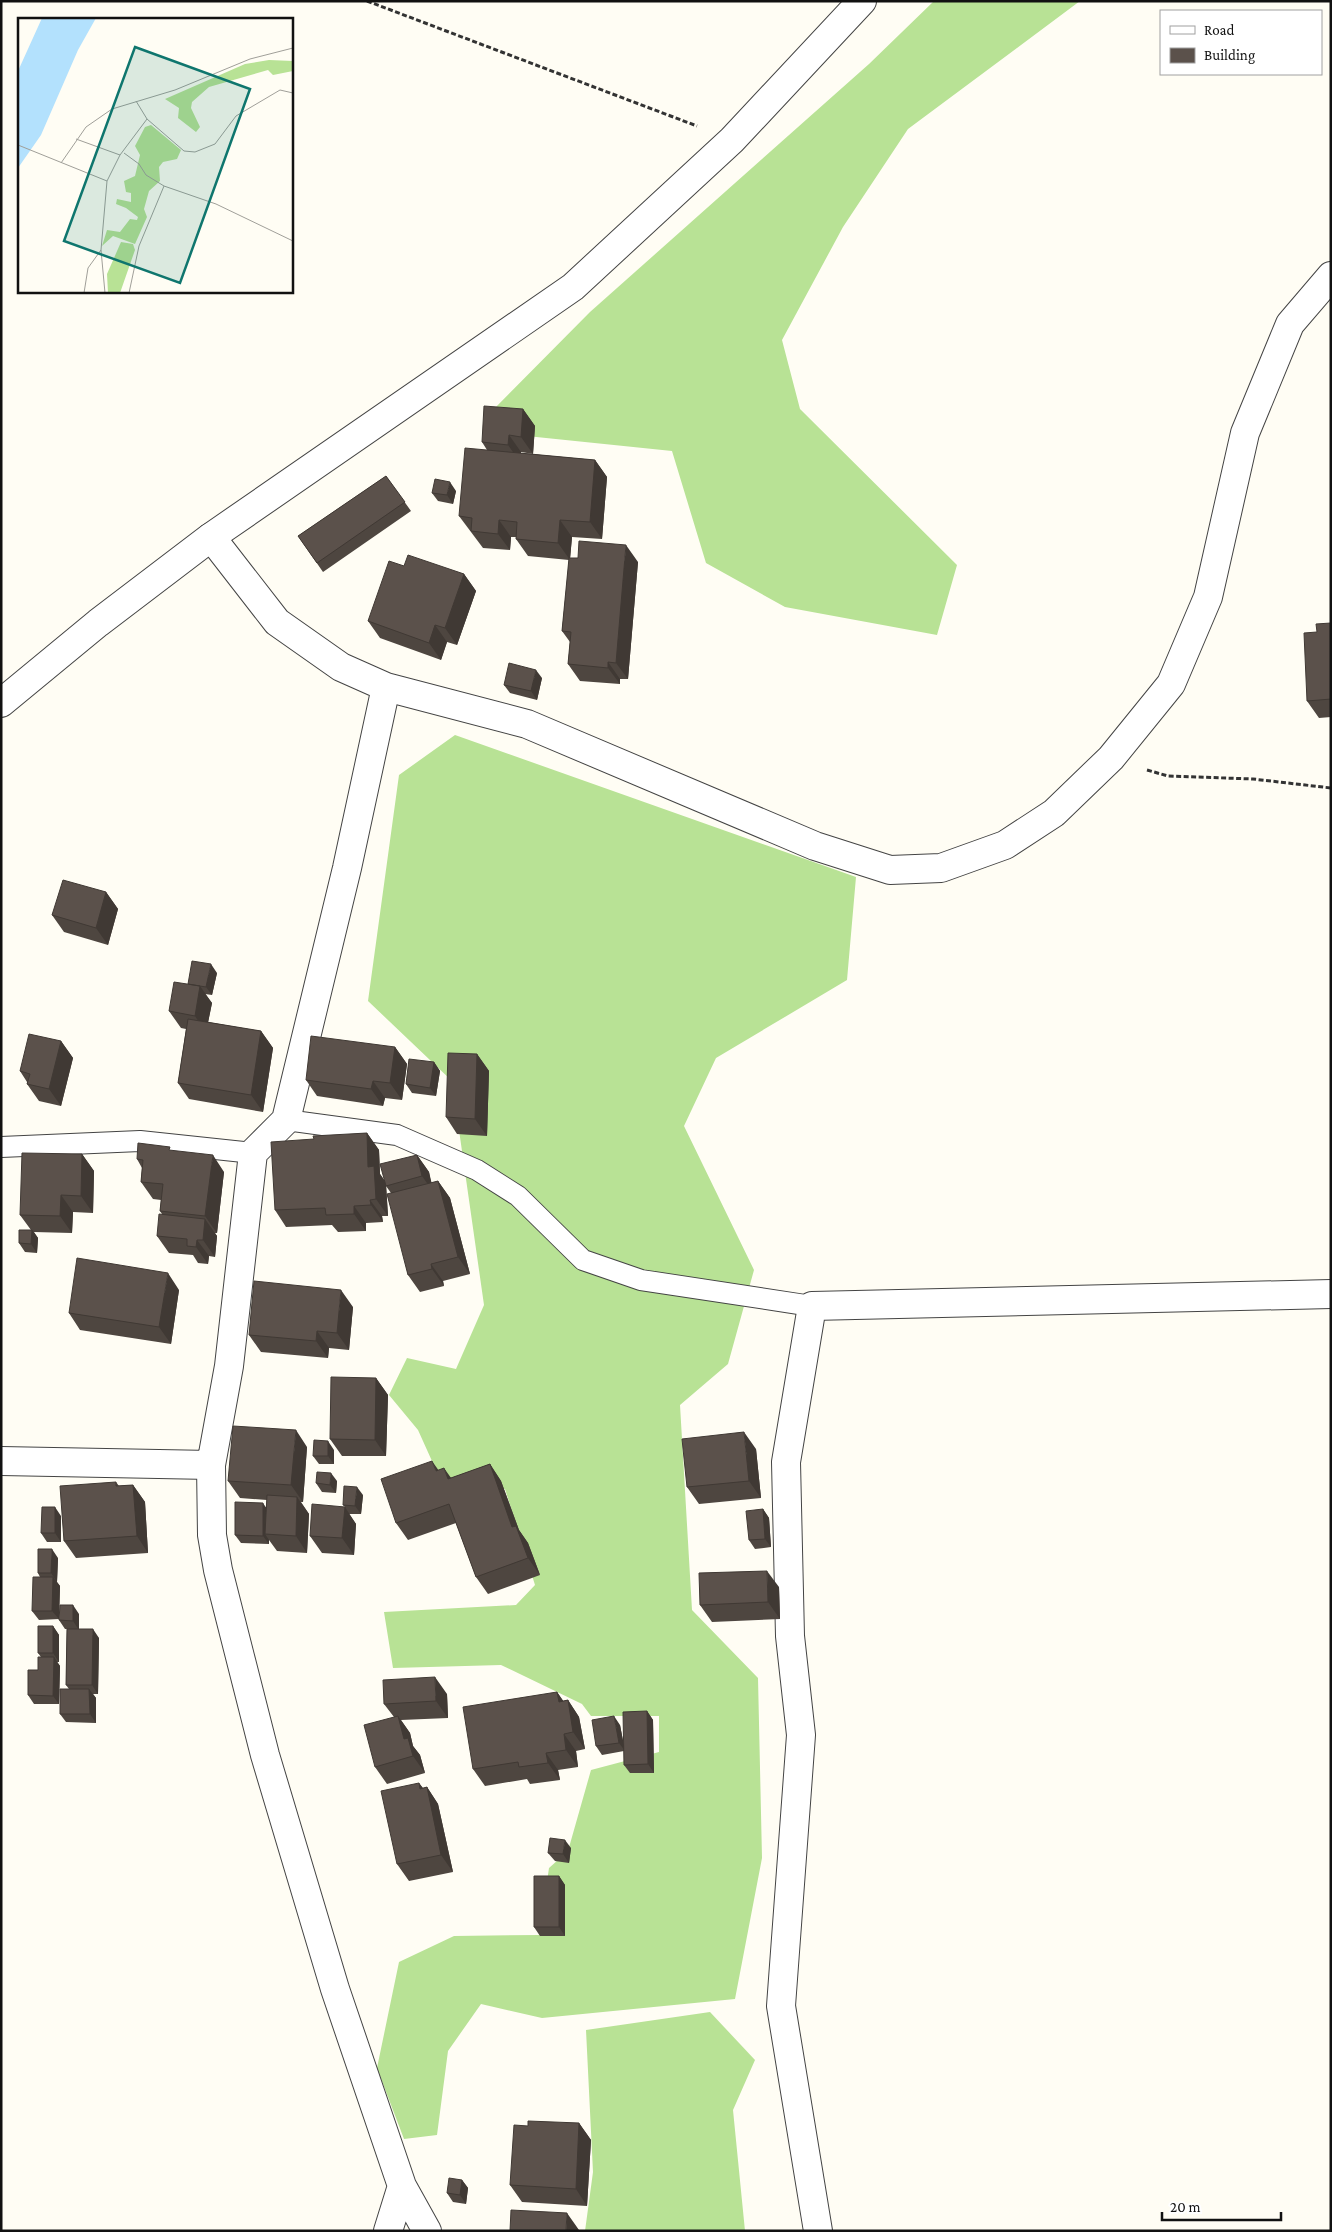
<svg xmlns="http://www.w3.org/2000/svg" width="1332" height="2232" font-family="'Crimson Pro',serif">
<style>
.forest{fill:#b8e295}
.lines{fill:none;stroke-linecap:round;stroke-linejoin:round}
.service-casing{stroke:#444;stroke-width:22}
.minor-casing{stroke:#444;stroke-width:30}
.tertiary-casing{stroke:#444;stroke-width:30}
.path{stroke:#333;stroke-width:3;stroke-dasharray:5 2.5;stroke-linecap:butt}
.service{stroke:#fff;stroke-width:20}
.minor{stroke:#fff;stroke-width:28}
.tertiary{stroke:#fff;stroke-width:28}
.wall{fill:#4e4640}
.shaded-wall{fill:#403934}
.building{fill:#5b514b;stroke:#403934}
.inset-road{fill:none;stroke:#a09f99;stroke-width:1}
.view{fill:#0f766e;fill-opacity:0.15;stroke:#0f766e;stroke-width:2.5}
.inset-edge{fill:none;stroke:#111;stroke-width:2.5}
</style>
<rect width="100%" height="100%" fill="#fffdf4"/>
<!-- forest -->
<path class="forest" d="M934,1h146l-172,128 -65,98 -61,113 18,69 157,156 -20,70 -152,-28 -79,-44 -34,-112 -155,-16 -24,-25 97,-98 279,-248z
M455,735l401,142 -9,103 -131,78 -32,68 70,144 -26,94 -48,41 12,205 66,68 4,180 -27,141 -193,19 -61,-14 -33,47 -11,84 -33,4 -27,-71 22,-106 55,-26 85,-1 10,-67 19,-17 23,-81 68,-18v-36h-68l-9,-12 -81,-39 -108,3 -9,-56 132,-7 19,-20 -30,-96 -55,12 -32,-71 -29,-35 18,-37 49,11 28,-64 -32,-224 -84,-80 31,-226z
M710,2012l45,48 -22,50 12,121h-160l8,-59 -7,-142z"/>
<g class="lines">
<!-- service casing -->
<g class="service-casing">
<path id="service" d="M286,1120l111,15 80,35 41,26 65,64 58,20 171,26
M1,1147l139,-6 113,12"/>
</g>
<!-- minor casing -->
<g class="minor-casing">
<path id="minor" d="M211,537l66,85 64,45 45,20 141,37 288,122 75,24 51,-2 64,-23 49,-32 57,-55 60,-74 37,-87 37,-164 45,-109 41,-48
M1,1461l210,4 1,70 6,35 47,185 70,234 67,197 25,45
M211,1465l18,-99 24,-213 33,-33 61,-252 39,-181
M388,2231l14,-45
M818,2231l-37,-225 20,-271 -11,-99 -4,-174 26,-156 519,-12"/>
</g>
<!-- tertiary casing -->
<g class="tertiary-casing">
<path id="tertiary" d="M1,703l97,-80 113,-86 362,-250 159,-147 130,-139"/>
</g>
<!-- path -->
<path class="path" d="M367,1l330,125
M1147,770l21,6 85,3 78,9"/>
<!-- service -->
<use href="#service" class="service"/>
<!-- minor -->
<use href="#minor" class="minor"/>
<!-- tertiary -->
<use href="#tertiary" class="tertiary"/>
</g>
<!-- wall -->
<path class="wall" d="M523,409l12,17 -2,28 -12,-2v1l74,7 12,17 -5,62 -30,-2 -2,21 68,4 -10,117h-8v5l-40,-3 -12,-17 2,-22 -8,-11 7,-71 -41,-4 -12,-17v-2h-5l-1,13 -27,-2 -24,-32 28,-66 -5,-8z
M386,476l25,35 -88,61 -25,-36z
M456,491l-3,13 -15,-3 -6,-8z
M404,566l60,8 12,17 -19,54 -10,-3 -6,18 -61,-22 -12,-17z
M1331,623v94l-12,1 -12,-17 10,-69z
M542,678l-5,22 -27,-7 -6,-8z
M106,892l12,17 -10,36 -44,-13 -12,-17z
M217,973l-5,22 -7,-1 7,9 -4,19 53,9 12,17 -10,64 -74,-13 -11,-16 8,-54 -5,-1 -12,-17 20,-27h-1z
M61,1041l12,17 -12,48 -22,-5 -12,-17v-2l-7,-11z
M395,1047l12,17 -5,36 -17,-2 -2,8 -66,-10 -11,-16z
M477,1054l12,17 -2,65 -30,-2 -11,-17z
M434,1062l6,9 -4,25 -24,-3 -6,-9z
M367,1133l12,17 1,24 5,7 32,-26 12,17 2,11 7,-2 12,17 20,76 -27,7 1,5 -24,6 -12,-17 -17,-82 -5,-7 2,30h-6l1,6 -17,1v8l-28,1 -6,-7 -46,2 -11,-17 39,-71z
M173,1151l51,21 -7,61h-2l2,3 -2,21 -6,-1 -1,8 -10,-1 -5,-8 -24,-2 -12,-17 5,-22 -2,-3 1,-11 -8,-1 -12,-17 1,-14 -5,-9z
M82,1154l12,17 -1,42 -20,-1 -1,21 -38,-1 4,6 -1,15 -12,-1 -6,-9 12,-13 -11,-15z
M179,1290l-8,54 -91,-14 -11,-17z
M353,1307l-4,43 -20,-2 -1,10 -67,-6 -12,-17z
M376,1378l12,17 -2,61h-44l-12,-17z
M307,1447l-4,55h-2l8,12 -2,39 -30,-2 -8,-11v4l-28,-1 -6,-8 31,-28 1,-7 -27,-2 -12,-17z
M756,1449l5,49 -62,6 -12,-17z
M334,1450v14h-15l-6,-8z
M490,1464l11,17 18,49 9,13 12,32 -52,19 -12,-17 -20,-54 -48,17 -12,-17 43,-53 12,8z
M337,1481l-1,12 -14,-1 -6,-9z
M116,1482l3,4 14,-1 12,17 3,51 -72,5 -12,-17z
M363,1495l-2,19h-12l7,10 -2,31 -32,-2 -12,-17 35,-29 -2,-2z
M763,1509l6,9 2,29 -16,2 -6,-9z
M61,1516v26h-14l-6,-9z
M58,1558l-1,24 3,4 -1,33 -20,1 -7,-9 8,-34 -2,-4z
M779,1587l1,32 -68,3 -12,-17z
M79,1614v15l20,9 -1,56h-5l3,4v25l-30,-1 -6,-8 9,-25 -3,-4 1,-56h-2l-6,-9z
M53,1626l6,9v27h-2l3,4 -1,38h-25l-6,-9 10,-25 3,-13 -3,-4z
M557,1692l6,9 5,-1 11,17 6,32 -9,2 2,16 -20,3 2,10 -30,4 -3,-5 -42,7 -12,-17z
M447,1694l1,24 -47,2 9,13 3,13 7,9 5,18 -38,11 -12,-17 19,-50 -10,-13z
M647,1711l6,9 1,53h-24l-6,-8v-14l-22,4 -6,-9 24,-21 4,21z
M419,1783l4,5 4,-1 11,17 15,68 -44,9 -12,-17z
M571,1848l-2,15 -14,-2 -7,-8z
M559,1876l6,9v51h-25l-6,-9z
M579,2123l12,17 -4,66 -65,-4 -12,-17 18,-59z
M462,2180l6,8 -2,16 -13,-2 -6,-9z"/>
<!-- shaded-wall -->
<path class="shaded-wall" d="M523,409l12,17 -2,28 -12,-17z
M509,435l12,17 -1,10 -12,-17z
M595,460l12,17 -5,62 -12,-17z
M450,482l6,9 -3,13 -6,-9z
M499,520l12,17 -1,13 -12,-16z
M560,520l12,17 -2,23 -12,-17z
M626,545l12,17 -10,117 -12,-16z
M464,574l12,17 -19,54 -12,-17z
M435,625l12,17 -6,18 -12,-17z
M608,662l12,17v5l-12,-16z
M536,670l6,8 -5,22 -6,-9z
M106,892l12,17 -10,36 -12,-17z
M211,964l6,9 -5,22 -6,-8z
M200,986l12,17 -6,30 -11,-17z
M261,1031l12,17 -10,64 -12,-17z
M61,1041l12,17 -12,48 -12,-17z
M395,1047l12,17 -5,36 -12,-17z
M477,1054l12,17 -2,65 -12,-17z
M434,1062l6,9 -4,25 -6,-8z
M373,1081l12,17 -2,8 -12,-17z
M367,1133l12,17 1,24 6,9 2,33 -12,-17 -8,-32z
M82,1154l12,17 -1,42 -12,-17z
M213,1155l11,17 -7,61 -12,-17z
M417,1155l12,17 5,21 -12,-17z
M438,1181l12,17 20,76 -12,-17z
M61,1195l12,17 -1,21 -12,-17z
M370,1200l12,16 1,6 -12,-17z
M354,1206l12,17v8l-12,-17z
M205,1219l12,17 -2,21 -12,-17z
M32,1230l6,8 -1,15 -6,-9z
M197,1240l12,16 -1,8 -12,-17z
M431,1264l12,17 1,5 -12,-17z
M168,1273l11,17 -8,54 -12,-17z
M341,1290l12,17 -4,43 -12,-17z
M317,1331l12,17 -1,10 -12,-17z
M376,1378l12,17 -2,61 -11,-16z
M296,1430l11,17 -4,55 -12,-17z
M744,1432l12,17 5,49 -12,-17z
M328,1441l6,9v14l-6,-8z
M432,1461l12,17 -8,-7z
M490,1464l11,17 18,49 9,13 12,32 -12,-17 -16,-31z
M444,1468l12,17 -8,-6z
M331,1473l6,8 -1,12 -6,-8z
M133,1485l12,17 3,51 -11,-17z
M357,1487l6,8 -2,19 -6,-8z
M297,1497l12,17 -2,39 -11,-17z
M263,1503l6,9 -4,22 4,6v4l-6,-8z
M55,1507l6,9v26l-6,-9z
M345,1507l11,17 -2,31 -12,-17z
M763,1509l6,9 2,29 -6,-8z
M52,1549l6,9 -1,24 -6,-9z
M767,1571l12,16 1,32 -12,-17z
M53,1577l7,9 -1,33 -7,-8z
M73,1605l6,9v16l-6,-9z
M53,1626l6,9v27l-6,-9z
M93,1629l6,9 -1,56 -6,-9z
M54,1657l6,9 -1,38 -6,-8z
M435,1677l12,17 1,24 -12,-17z
M89,1689l7,9v25l-6,-9z
M557,1692l12,17 -10,-7z
M568,1700l11,17 6,32 -12,-17z
M647,1711l6,9 1,53 -6,-9z
M398,1716l12,17 3,13 7,9 5,18 -12,-17 -9,-17z
M614,1716l6,9 5,26 -6,-8z
M564,1734l12,17 2,16 -12,-17z
M546,1753l12,17 2,10 -12,-17z
M419,1783l10,14 -2,-10 11,17 15,68 -12,-17 -21,-66z
M565,1840l6,8 -2,15 -6,-9z
M559,1876l6,9v51l-6,-9z
M579,2123l12,17 -4,66 -11,-17z
M462,2180l6,8 -2,16 -6,-9z
M567,2213l12,17 -1,1h-12z"/>
<!-- building -->
<path class="building" d="M484,406l39,3 -2,28 -12,-2 -1,10 -26,-3z
M465,448l130,12 -5,62 -30,-2 -2,23 -42,-4 1,-17 -18,-2 -1,14 -27,-3 1,-13 -13,-2z
M386,476l19,26 -88,61 -19,-27z
M435,479l15,3 -3,13 -15,-2z
M579,541l47,4 -10,118 -8,-1v6l-40,-4 3,-32 -9,-1 7,-73h9z
M408,555l56,19 -19,54 -10,-3 -6,18 -61,-22 21,-60 15,5z
M1331,623v76l-24,2 -3,-68 13,-1 -1,-8z
M509,663l27,7 -5,21 -27,-6z
M63,880l43,12 -10,36 -44,-13z
M192,961l19,3 -5,23 -18,-3z
M174,982l26,4 -5,30 -26,-5z
M188,1019l73,12 -10,64 -73,-12z
M29,1034l32,7 -12,48 -22,-5 3,-10 -10,-3z
M311,1036l84,11 -5,36 -17,-2 -2,8 -65,-9z
M448,1053l29,1 -2,65 -29,-2z
M409,1059l25,3 -4,26 -24,-4z
M367,1133l1,34 6,-1 2,33 -6,1 1,5 -17,1v8l-28,1 -1,-7 -50,2 -4,-68 43,-3 -1,-3z
M138,1143l32,4 -1,3 44,5 -8,61 -45,-5 3,-27 -22,-2 2,-22 -6,-1z
M22,1153l60,1 -1,42 -20,-1 -1,21 -40,-1z
M417,1155l5,21 -36,10 -6,-22z
M438,1181l20,76 -27,7 1,5 -24,6 -21,-81z
M159,1214l46,5 -2,21h-6l-1,7 -9,-1v-7l-30,-3z
M19,1230h13l-1,14 -12,-1z
M77,1258l91,15 -9,54 -90,-14z
M254,1281l87,9 -4,43 -20,-2 -1,10 -67,-6z
M331,1377l45,1 -1,62 -45,-1z
M233,1426l63,4 -5,55 -63,-4z
M744,1432l5,49 -62,6 -5,-48z
M314,1440l14,1v15h-15z
M432,1461l4,10 8,-3 4,11 42,-15 22,63 4,-1 12,32 -52,19 -27,-73 -53,19 -15,-44z
M317,1472l14,1 -1,12 -14,-2z
M116,1482v4l17,-1 4,51 -73,5 -4,-55z
M344,1486l13,1 -2,19 -12,-1z
M267,1495l30,2 -1,39 -31,-2z
M235,1502l28,1v33l-28,-1z
M312,1504l33,3 -3,31 -32,-2z
M42,1507h13v26h-14z
M763,1509l2,30 -16,1 -3,-29z
M38,1549h14l-1,24h-13z
M767,1571l1,31 -68,3 -1,-32z
M33,1577h20l-1,34h-20z
M60,1605h13v16l-14,-1z
M38,1626h15v27h-15z
M67,1629h26l-1,56h-26z
M38,1657h16l-1,39 -25,-1v-25h10z
M435,1677l1,24 -52,3 -1,-24z
M60,1689h29l1,25h-30z
M557,1692l2,10 9,-2 5,32 -9,2 2,16 -20,3 2,10 -29,4 -1,-5 -45,7 -10,-62z
M647,1711l1,53 -24,1 -1,-53z
M398,1716l6,23 4,-1 5,18 -38,11 -11,-42z
M614,1716l5,27 -23,3 -4,-26z
M419,1783l1,6 7,-2 14,68 -44,9 -16,-73z
M550,1838l15,2 -2,14 -15,-1z
M534,1876h25v51h-25z
M528,2121l51,2 -3,66 -66,-4 4,-60 14,1z
M449,2178l13,2 -2,15 -13,-2z
M511,2210l56,3 -1,18h-56z"/>
<!-- overview -->
<g transform="translate(18 18)">
<rect width="275" height="275" fill="#fffdf4"/>
<path d="M251,42l24,1v10l-20,4 -5,-5 -59,17 -17,15 -1,6 9,19 -4,5 -18,-14 1,-10 -14,-9 80,-35zM133,107l30,25 -4,9 -14,3 -4,5 1,14 -11,10 -5,18 3,8 -12,27 -22,-8 -11,10 5,-16 13,2 10,-13 7,1 1,-3 -12,-9 -10,-4 1,-5 14,3v-9l-5,-1 -2,-11 11,-5 5,-21 -5,-9 10,-19zM103,224l12,2 2,6 -15,43h-12l-1,-19z" fill="#b8e295"/>
<path d="M24,0h54l-18,32 -37,85 -23,33v-97z" fill="#b3e1fd"/>
<path class="inset-road" d="M118,83l11,18 37,32 11,1 20,-8 21,-28 44,-26 13,3M58,121l44,16M0,127l89,36 -6,69 4,43M106,135l15,11 7,11 18,11M43,145l25,-36 26,-18 63,-19 75,-31 43,-11M89,163l13,-26 27,-36M66,275l4,-25 13,-18M111,275l10,-47 25,-60 52,18 77,37"/>
<path class="view" d="M117,29l115,42 -70,194 -116,-42z"/>
<rect width="275" height="275" class="inset-edge"/>
</g>
<!-- border -->
<rect width="1332" height="2232" fill="none" stroke="#111111" stroke-width="5"/>
<!-- legend -->
<rect x="1160" y="10" width="162" height="65" fill="#ffffff" stroke="#a0a0a0"/>
<rect x="1170" y="26" width="25" height="8" fill="#ffffff" stroke="#a0a0a0"/>
<text x="1204" y="35" font-size="15" fill="#111111">Road</text>
<rect x="1170" y="48" width="25" height="15" fill="#5b514b" stroke="#a0a0a0"/>
<text x="1204" y="60" font-size="15" fill="#111111">Building</text>
<!-- scale -->
<path d="M1162 2212v8h119v-8" fill="none" stroke="#111111" stroke-width="2.5"/>
<text x="1170" y="2212" font-size="15" fill="#111111" stroke="#ffffff" stroke-width="4" paint-order="stroke">20 m</text>
</svg>
